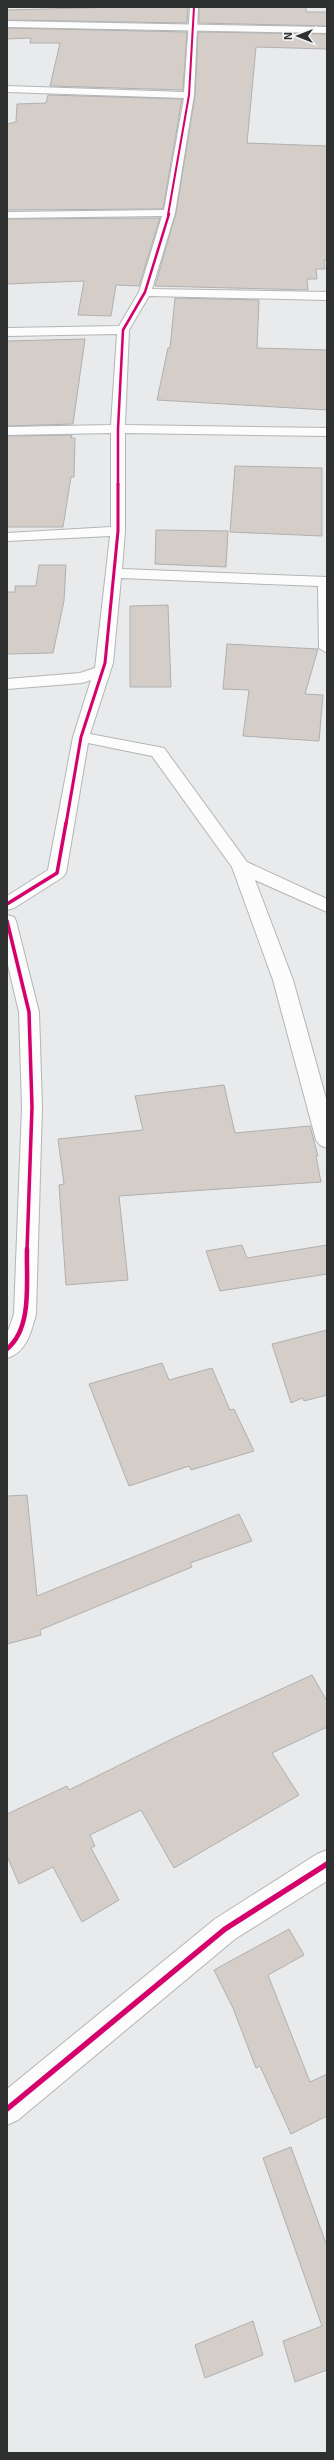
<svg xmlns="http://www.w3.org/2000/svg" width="334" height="2460" font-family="'Exo 2',sans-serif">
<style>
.building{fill:#d5cdc7;stroke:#b0b0b1}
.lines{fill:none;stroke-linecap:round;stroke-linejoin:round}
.street-casing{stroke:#b3b5b6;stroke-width:2}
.secondary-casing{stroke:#b3b5b6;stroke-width:2}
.street{fill:#fcfcfc;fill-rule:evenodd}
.secondary{fill:#fcfcfc;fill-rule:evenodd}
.cycleway-far5-casing{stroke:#f4f7f9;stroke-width:3}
.cycleway-far4-casing{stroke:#f4f7f9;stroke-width:4}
.cycleway-far3-casing{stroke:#f4f7f9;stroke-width:5}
.cycleway-far2-casing{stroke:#f4f7f9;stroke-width:6}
.cycleway-far1-casing{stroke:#f4f7f9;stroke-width:7}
.cycleway-casing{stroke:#f4f7f9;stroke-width:8}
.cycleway-far5{stroke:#d6006c;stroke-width:2}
.cycleway-far4{stroke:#d6006c;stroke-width:2.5}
.cycleway-far3{stroke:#d6006c;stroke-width:3}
.cycleway-far2{stroke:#d6006c;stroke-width:3.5}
.cycleway-far1{stroke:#d6006c;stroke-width:4.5}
.cycleway{stroke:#d6006c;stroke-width:5.5}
</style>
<rect width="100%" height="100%" fill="#e8eaeb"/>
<!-- building -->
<path class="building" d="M119,7h69l-1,16 -180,-3v-10z
M199,7h107v5h21v14l-128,-3z
M7,28l180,4 -4,58 -133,-4 10,-43h-30l1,-5 -24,1z
M198,32l129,2v15l-71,-2 -9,96 80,3v114h-3l1,9h-9l1,10h-10l1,11 -153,-4 21,-73 19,-118z
M48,95l134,4 -19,110 -156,1v-86l9,-2 1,-18 29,-1z
M160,218l-21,68 -23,-1 -5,31 -33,-1 6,-34 -77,3v-65z
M175,298l84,2 -2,48 70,2v60l-170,-10 11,-52h2z
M85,339l-12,85 -66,2v-85z
M72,435l-1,3h4l-1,39h-3l-8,50h-56v-91z
M235,466l87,2v68l-92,-4z
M156,530l72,1 -2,36 -71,-3z
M39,565h27l-2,36 -11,52 -46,1v-62h8v-6h21z
M168,605l3,82h-41v-81z
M227,644l91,5 -13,45 18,1 -4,46 -76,-5 6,-46 -26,-1z
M224,1085l11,48 75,-7 8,30h-2l5,26 -202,14 9,84 -62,5 -7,-100 5,-1 -6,-45 85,-9 -8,-34z
M242,1245l5,13 80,-13v29l-107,17 -14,-40z
M327,1330v65l-23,6 -2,-3 -11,5 -19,-59z
M162,1363l7,17 43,-12 18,42 4,-1 20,42 -63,19 -2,-4 -60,20 -40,-102z
M27,1495l10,101 202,-82 13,27 -62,22 2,4 -152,63 1,5 -34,9v-148z
M312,1675l15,26v26l-55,26 27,42 -125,73 -33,-58 -51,25 5,11 -4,2 28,52 -37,22 -29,-55 -34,17 -12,-28v-42l60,-28 2,4 107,-53z
M289,1929l15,26 -36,20 42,107 17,-8v42l-36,18 -31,-68 -4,2 -23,-60 -19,-38z
M291,2147l36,99v124l-32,12 -12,-41 39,-15 -59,-168z
M253,2321l10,34 -58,23 -10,-33z"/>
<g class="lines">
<!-- street casing -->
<g class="street-casing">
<path id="street" d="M190,7h8l-4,88 -19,118 -23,76 175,3v8l-178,-4 -20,34 -4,95 202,3v8l-202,-3v98l-3,38 205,8v76l-8,-5 -1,-62 -197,-8 -8,85 -23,71 74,14 83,114 80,37v13l-72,-32 38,100 34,122v46l-7,-3 -4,-5 -43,-160 -41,-113 -80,-111 -64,-13 -22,130 -3,4 -49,31 -7,2v-14l41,-26 25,-133 18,-57 -9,3 -75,6v-10l73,-6 15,-5 15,-132 -103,5v-8l104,-6v-94l-104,2v-8l104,-2 6,-91 -110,2v-8l112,-2 20,-34 23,-76 -155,2v-6l157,-2 20,-112 -177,-6v-6l177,6z
M7,915l7,2 2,4 23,91 3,95 -6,207c-5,18 -9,38 -29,44v-24l7,-20 8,-207 -3,-95 -12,-51z
M327,1850v31l-92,58 -217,181 -11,5v-36l208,-170 102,-65z"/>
</g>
<!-- secondary casing -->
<g class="secondary-casing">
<path id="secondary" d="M7,21l320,6v6l-320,-6z"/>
</g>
<!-- street -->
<use href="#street" class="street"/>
<!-- secondary -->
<use href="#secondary" class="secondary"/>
<!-- cycleway-far5 casing -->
<g class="cycleway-far5-casing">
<path id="cycleway-far5" d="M168,215l21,-120 5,-88"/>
</g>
<!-- cycleway-far4 casing -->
<g class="cycleway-far4-casing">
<path id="cycleway-far4" d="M118,485v-56l5,-99 22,-38 24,-78"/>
</g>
<!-- cycleway-far3 casing -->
<g class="cycleway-far3-casing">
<path id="cycleway-far3" d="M66,824l15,-87 24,-74 13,-132v-47"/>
</g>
<!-- cycleway-far2 casing -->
<g class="cycleway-far2-casing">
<path id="cycleway-far2" d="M7,904l50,-31 9,-50
M7,921l22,91 3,95 -5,143"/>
</g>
<!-- cycleway-far1 casing -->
<g class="cycleway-far1-casing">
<path id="cycleway-far1" d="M7,1349c26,-21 19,-69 20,-100"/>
</g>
<!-- cycleway casing -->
<g class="cycleway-casing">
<path id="cycleway" d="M7,2109l218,-180 102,-65"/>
</g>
<!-- cycleway-far5 -->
<use href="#cycleway-far5" class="cycleway-far5"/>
<!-- cycleway-far4 -->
<use href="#cycleway-far4" class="cycleway-far4"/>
<!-- cycleway-far3 -->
<use href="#cycleway-far3" class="cycleway-far3"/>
<!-- cycleway-far2 -->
<use href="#cycleway-far2" class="cycleway-far2"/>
<!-- cycleway-far1 -->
<use href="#cycleway-far1" class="cycleway-far1"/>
<!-- cycleway -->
<use href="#cycleway" class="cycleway"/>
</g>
<!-- border -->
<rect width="334" height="2460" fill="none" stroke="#2f3131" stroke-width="16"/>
<!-- north arrow -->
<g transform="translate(298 36) rotate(270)" stroke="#f4f7f9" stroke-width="3" paint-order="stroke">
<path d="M0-3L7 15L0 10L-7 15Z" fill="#2f3131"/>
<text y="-6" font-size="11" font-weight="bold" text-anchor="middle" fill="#2f3131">N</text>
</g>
</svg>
